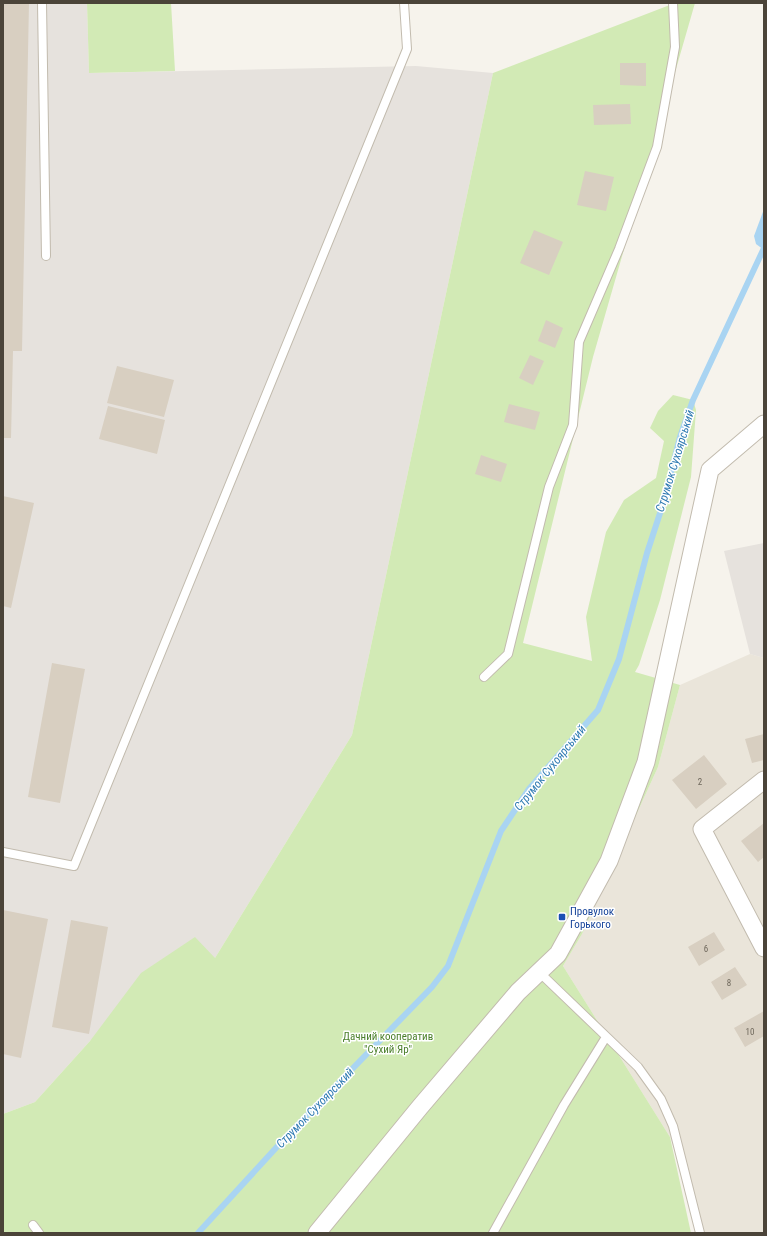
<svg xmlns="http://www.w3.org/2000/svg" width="767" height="1236" font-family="'Roboto Condensed',sans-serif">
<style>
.residential{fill:#eae5da}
.industrial{fill:#e6e2dd}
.green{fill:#d2eab5}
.water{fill:#a9d4f2}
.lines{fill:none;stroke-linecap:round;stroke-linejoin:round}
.stream{stroke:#a9d4f2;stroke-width:6}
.building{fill:#d8cfc1}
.lane-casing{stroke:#c2bbae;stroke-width:10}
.street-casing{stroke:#c2bbae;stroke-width:19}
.lane{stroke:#fff;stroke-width:8}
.street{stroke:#fff;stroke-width:17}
.transit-dot{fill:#1a4fb4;stroke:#fff;stroke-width:1.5}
.labels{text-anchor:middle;stroke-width:3;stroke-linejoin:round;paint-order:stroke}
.number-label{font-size:9px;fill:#6e675b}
.transit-label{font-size:11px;fill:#164399;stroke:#fff;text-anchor:start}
.park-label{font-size:11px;fill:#4a7f2a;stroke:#fff}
.water-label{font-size:12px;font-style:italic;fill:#2e7ab2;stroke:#fff}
</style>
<rect width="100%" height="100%" fill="#f6f3ec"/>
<!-- residential -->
<path class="residential" d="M750,654l14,4v575h-62l-32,-96 -107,-171 19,-32 76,-167 22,-82z"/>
<!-- industrial -->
<path class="industrial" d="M3,3h84l2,70 327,-7 77,7 -141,662 -137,223 -125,83 -55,61 -32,12z
M764,543v115l-14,-4 -26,-103z"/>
<!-- green -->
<path class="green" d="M87,3h84l4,68 -86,2z
M675,3h20l-102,354 -70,286 69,18 -6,-44 20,-85 18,-32 32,-22 8,-37 -14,-13 8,-17 15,-16 20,5 3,10 -5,67 -31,123 -21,65 -4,7 45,13 -22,82 -76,167 -19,32 107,171 21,96h-688v-119l32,-12 55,-61 51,-68 54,-36 20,21 137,-223 141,-662z"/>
<!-- water -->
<path class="water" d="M764,209v41l-8,-6 -2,-8z"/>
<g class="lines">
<!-- stream -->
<path class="stream" d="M198,1233l88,-96 146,-150 16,-21 53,-135 28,-42 69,-79 21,-51 28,-106 16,-49 17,-67 13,-37 71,-152"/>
</g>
<!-- building -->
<path class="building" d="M3,3h26l-7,348h-9l-2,87h-8z
M620,63h26v23l-26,-1z
M630,104l1,20 -37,1 -1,-20z
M585,171l29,6 -8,34 -29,-6z
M534,230l29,12 -14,33 -29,-12z
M546,320l17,8 -8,20 -17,-7z
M530,355l14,6 -11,24 -14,-7z
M117,366l57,14 -10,37 -57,-14z
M509,404l31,8 -5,18 -31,-8z
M108,406l57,14 -8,34 -58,-15z
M481,455l26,9 -6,18 -26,-8z
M3,496l31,7 -23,105 -8,-2z
M52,663l33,6 -25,134 -32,-6z
M764,734v26l-12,3 -7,-24z
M704,755l23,29 -31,25 -24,-29z
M764,823v34l-6,5 -17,-21z
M3,910l45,9 -27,139 -18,-4z
M71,920l37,7 -19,107 -37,-7z
M714,932l11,18 -26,16 -11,-19z
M735,967l12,18 -25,15 -11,-18z
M764,1011v25l-19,11 -11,-19z"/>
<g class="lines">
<!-- lane casing -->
<g class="lane-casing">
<path id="lane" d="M42,3l4,253
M484,677l24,-23 41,-167 24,-62 6,-83 40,-93 38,-102 18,-100 -2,-44
M3,852l71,14 333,-817 -3,-46
M539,972l99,95 23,32 12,27 27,107
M33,1225l6,8
M493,1233l71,-128 42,-68"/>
</g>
<!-- street casing -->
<g class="street-casing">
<path id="street" d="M764,780l-62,49 62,119
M317,1233l103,-126 98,-115 40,-38 51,-93 37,-99 64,-292 54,-46"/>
</g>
<!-- lane -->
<use href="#lane" class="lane"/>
<!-- street -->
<use href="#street" class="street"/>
</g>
<!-- markers -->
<rect class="transit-dot" x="558" y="913" width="8" height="8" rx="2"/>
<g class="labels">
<!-- number labels -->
<g class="number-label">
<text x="700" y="785">2</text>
<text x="706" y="952">6</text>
<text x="729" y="986">8</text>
<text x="750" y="1035">10</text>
</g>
<!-- transit labels -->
<g class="transit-label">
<text x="570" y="915">Провулок<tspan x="570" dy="13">Горького</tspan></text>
</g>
<!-- park labels -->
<g class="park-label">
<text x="388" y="1040">Дачний кооператив<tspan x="388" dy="13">"Сухий Яр"</tspan></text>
</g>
<!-- water labels -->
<g class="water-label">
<text transform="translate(675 461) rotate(-73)" y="4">Струмок Сухоярський</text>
<text transform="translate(550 768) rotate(-51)" y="4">Струмок Сухоярський</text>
<text transform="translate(315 1108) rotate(-46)" y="4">Струмок Сухоярський</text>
</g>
</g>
<!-- border -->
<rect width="767" height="1236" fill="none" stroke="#4b4439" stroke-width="8"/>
</svg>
